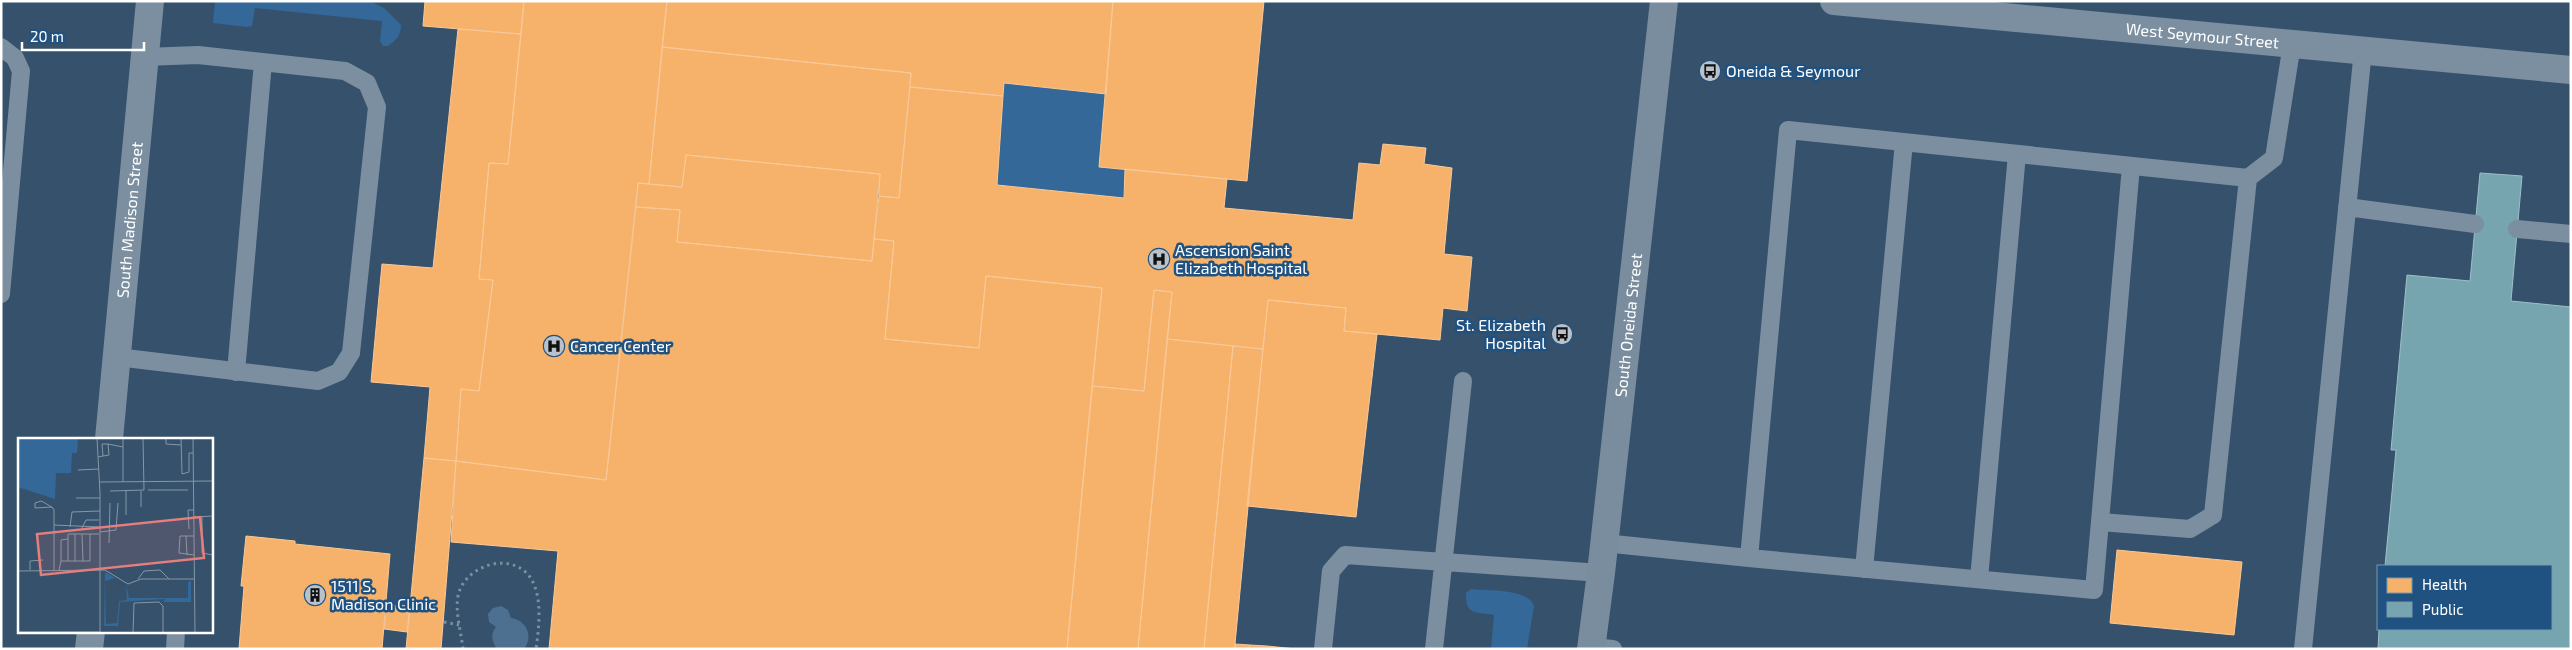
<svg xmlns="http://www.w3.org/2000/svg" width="2572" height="650" font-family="'Exo 2',sans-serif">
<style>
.green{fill:#346898}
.water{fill:#4d7091}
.health{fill:#f6b26b;stroke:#f9c997}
.public{fill:#76a5af;stroke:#9fc0c7}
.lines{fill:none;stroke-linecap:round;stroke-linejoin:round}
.path{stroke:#7c8fa1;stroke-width:3;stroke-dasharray:2.5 4;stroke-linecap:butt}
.service{stroke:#7c8fa1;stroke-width:18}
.minor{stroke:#7c8fa1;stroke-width:28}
.tertiary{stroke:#7c8fa1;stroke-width:28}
.primary{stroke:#7a8d9f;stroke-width:28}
.labels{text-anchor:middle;stroke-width:5;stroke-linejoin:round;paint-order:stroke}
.street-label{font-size:16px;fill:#fff;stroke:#205281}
.poi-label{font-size:16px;fill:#fff;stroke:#205281;text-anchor:start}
.inset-road{fill:none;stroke:#8697a6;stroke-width:1}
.view{fill:#e67e7e;fill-opacity:0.15;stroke:#e67e7e;stroke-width:2.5}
.inset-edge{fill:none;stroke:#fff;stroke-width:2.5}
</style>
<rect width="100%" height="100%" fill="#36516b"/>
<!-- green -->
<path class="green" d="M215,1h155l14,7 17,17c0,11 -5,15 -13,21h-5l-3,-5 2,-20 -127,-13 -3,18 -5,1 -34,-4z
M1004,83l102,11 19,75 -1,29 -127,-13z
M1471,589c16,2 57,-1 63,17l-7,43h-36l3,-34c-17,-3 -29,1 -28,-22z"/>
<!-- water -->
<path class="water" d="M501,606l7,4 3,8c15,2 23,18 13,31h-27c-5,-7 -7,-15 -1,-22l-7,-5 -1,-8 5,-6z"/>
<!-- health -->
<path class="health" d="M425,1h99l-3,33 -98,-8z
M524,1h143l-18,183 -11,-1 -32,297 -150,-19 5,-72 18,2 14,-111 -14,-1 10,-116 19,1z
M667,1h446l-7,93 -102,-11 -1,13 -93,-9 1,-14 -249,-26z
M1113,1h151l-17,180 -148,-14z
M458,29l63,5 -13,130 -19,-1 -10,116 14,1 -14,111 -18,-2 -5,72 -32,-3 6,-71 -59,-5 11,-118 51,4z
M662,47l249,26 -12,125 -20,-2 1,-22 -194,-19 -4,32 -33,-3z
M910,87l93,9 -6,89 127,13 1,-29 102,10 -3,29 129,12 6,-57 21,2 3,-21 43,4 -2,16 28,4 -8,86 28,3 -5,54 -24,-3 -3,32 -96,-9 2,-23 -78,-8 -5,49 -96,-10 5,-47 -18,-2 -10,101 -52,-5 10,-98 -116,-12 -7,72 -94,-9 9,-98 -20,-2 5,-43 20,2z
M686,155l194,19 -8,87 -195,-19 3,-32 -44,-3 2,-24 44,4z
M636,207l44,3 -3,32 195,19 2,-22 20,2 -9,98 94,9 7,-72 116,12 -35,361h-518l9,-98 -107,-9 5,-81 150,19z
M1154,290l18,2 -34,357h-71l25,-263 52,5z
M1268,300l78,8 -2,23 33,3 -21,183 -109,-11z
M1558,324l10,1 -2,19 -10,-1z
M1167,339l66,7 -29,303h-66z
M1233,346l30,3 -28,295v5h-31z
M424,458l32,3 -15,188h-35z
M246,536l49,5v3l95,10 -8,95h-143l5,-63h-3z
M2117,550l125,12 -8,73 -124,-12z
M387,605l23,1 -3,26 -23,-3z
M1235,644l15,1 -1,4h-14z
M1250,645l17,1 29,3h-47z"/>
<!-- public -->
<path class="public" d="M2480,173l42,3 -11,125 60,6v342h-193l1,-20h172v-63h-166l11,-116h-5l16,-175 63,6z"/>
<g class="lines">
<!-- path -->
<path class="path" d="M444,622l15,3
M463,649c-2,-18 -8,-36 -5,-53 6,-30 52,-46 72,-19 13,19 9,51 6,72"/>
<!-- service -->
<path class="service" d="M1,47l14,11 6,13 -20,223
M2347,207l128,17
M2517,229l54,5
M117,357l201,24 21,-9 12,-19 26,-246 -10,-24 -22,-12 -147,-16 -53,2
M236,372l27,-310
M2100,522l90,7 23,-14 35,-337
M1604,543l145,15 39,-428 460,48 26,-20 18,-114
M1749,558l345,32 37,-424
M1864,569l40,-427
M1979,579l38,-425
M1591,647l22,2
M175,649l1,-18
M1323,649l8,-78 14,-16 256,18
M1434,649l29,-268
M2303,649l60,-599"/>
<!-- minor -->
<g class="minor">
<path id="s1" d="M109,439l41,-438"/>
<path d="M89,649l2,-18"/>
</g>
<!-- tertiary -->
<path class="tertiary" id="s2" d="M1834,1l737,69"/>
<!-- primary -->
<path class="primary" id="s3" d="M1591,649l10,-76 63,-572"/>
</g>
<!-- icons -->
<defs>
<g id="bus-disc" transform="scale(1.125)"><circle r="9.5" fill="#b9c2cb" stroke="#205281"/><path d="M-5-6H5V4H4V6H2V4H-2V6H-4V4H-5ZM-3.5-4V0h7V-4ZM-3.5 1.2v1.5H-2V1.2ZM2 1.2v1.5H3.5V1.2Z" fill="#111"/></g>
<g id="hospital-disc" transform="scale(1.125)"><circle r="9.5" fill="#b9c2cb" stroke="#205281"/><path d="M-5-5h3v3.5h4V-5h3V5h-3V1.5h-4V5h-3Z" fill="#111"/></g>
<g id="building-disc" transform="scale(1.125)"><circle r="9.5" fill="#b9c2cb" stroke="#205281"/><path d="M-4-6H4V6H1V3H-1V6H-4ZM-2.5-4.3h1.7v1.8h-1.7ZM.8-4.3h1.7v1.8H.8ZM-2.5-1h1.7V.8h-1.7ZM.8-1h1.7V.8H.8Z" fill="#111"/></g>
</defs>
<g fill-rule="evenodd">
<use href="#bus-disc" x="1710" y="71"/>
<use href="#hospital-disc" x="1159" y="259"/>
<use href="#bus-disc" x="1562" y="334"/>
<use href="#hospital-disc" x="554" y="346"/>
<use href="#building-disc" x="315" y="595"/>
</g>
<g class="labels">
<!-- street labels -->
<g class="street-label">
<text dy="6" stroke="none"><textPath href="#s2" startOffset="370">West Seymour Street</textPath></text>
<text dy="6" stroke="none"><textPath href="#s1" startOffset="220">South Madison Street</textPath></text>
<text dy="6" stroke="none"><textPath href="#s3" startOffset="326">South Oneida Street</textPath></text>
</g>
<!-- poi labels -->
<g class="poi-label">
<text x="1726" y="77">Oneida &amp; Seymour</text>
<text x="1175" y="256">Ascension Saint<tspan x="1175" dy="18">Elizabeth Hospital</tspan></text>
<text x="1546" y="331" text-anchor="end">St. Elizabeth<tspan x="1546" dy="18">Hospital</tspan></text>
<text x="570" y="352">Cancer Center</text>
<text x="331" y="592">1511 S.<tspan x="331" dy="18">Madison Clinic</tspan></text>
</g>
</g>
<!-- overview -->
<g transform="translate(18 438)">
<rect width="195" height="195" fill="#36516b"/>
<path d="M0,0h60l-1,15h-5l-1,20h-15l-1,26 -37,-12zM87,134l10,6 -10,3 1,43 11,-1 2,-22 8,-1 -1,-15 3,13h59v-16l3,-1v21h-28l2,-3 -45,3 -2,24h-14z" fill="#346898"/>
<path class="inset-road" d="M58,0h112M79,0l3,55v140M148,0v6l15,1M163,0l1,36 7,-2v-19h4M175,0l2,195M105,1v43M90,6l15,3M80,19l5,-1 6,-1 -1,-11h-6l1,12M60,32l21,-1M82,44l113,-1M130,52h40M92,53l34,-1 -1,-52M108,53v24M123,53v16M58,60h24M34,69l-17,1v-5l6,-2 4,2 8,5 1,2v60M184,78v37l11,2M176,79l19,-1M36,87l45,2M52,89l2,-15 28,-1M64,90l4,-8h13M171,91l-1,-19h6M82,94l16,-2 2,-27M57,96v27M64,96l1,27M168,98l1,19M176,98h-14l-1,17 15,2M91,105l1,-40M43,123v-21l7,-1M50,123v-27h22M12,132v-9l13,-1M41,132l2,-9h29v-27h9M0,133l87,-1 23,14 13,-5h53M120,141l6,-8 16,-1 9,9M0,194h82M115,195l1,-30 25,-1 4,4v27"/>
<path class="view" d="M182,79l4,41 -163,17 -4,-41z"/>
<rect width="195" height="195" class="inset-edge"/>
</g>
<!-- border -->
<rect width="2572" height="650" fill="none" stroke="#ffffff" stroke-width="5"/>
<!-- legend -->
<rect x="2377" y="565" width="175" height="65" fill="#205281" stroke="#7997b3"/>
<rect x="2387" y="578" width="25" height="15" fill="#f6b26b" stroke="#7997b3"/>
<text x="2422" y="590" font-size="15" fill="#ffffff">Health</text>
<rect x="2387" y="602" width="25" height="15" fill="#76a5af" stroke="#7997b3"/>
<text x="2422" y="615" font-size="15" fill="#ffffff">Public</text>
<!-- scale -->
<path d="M22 42v8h122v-8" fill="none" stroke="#ffffff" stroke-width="2.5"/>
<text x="30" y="42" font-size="15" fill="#ffffff" stroke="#205281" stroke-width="4" paint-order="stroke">20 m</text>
</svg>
